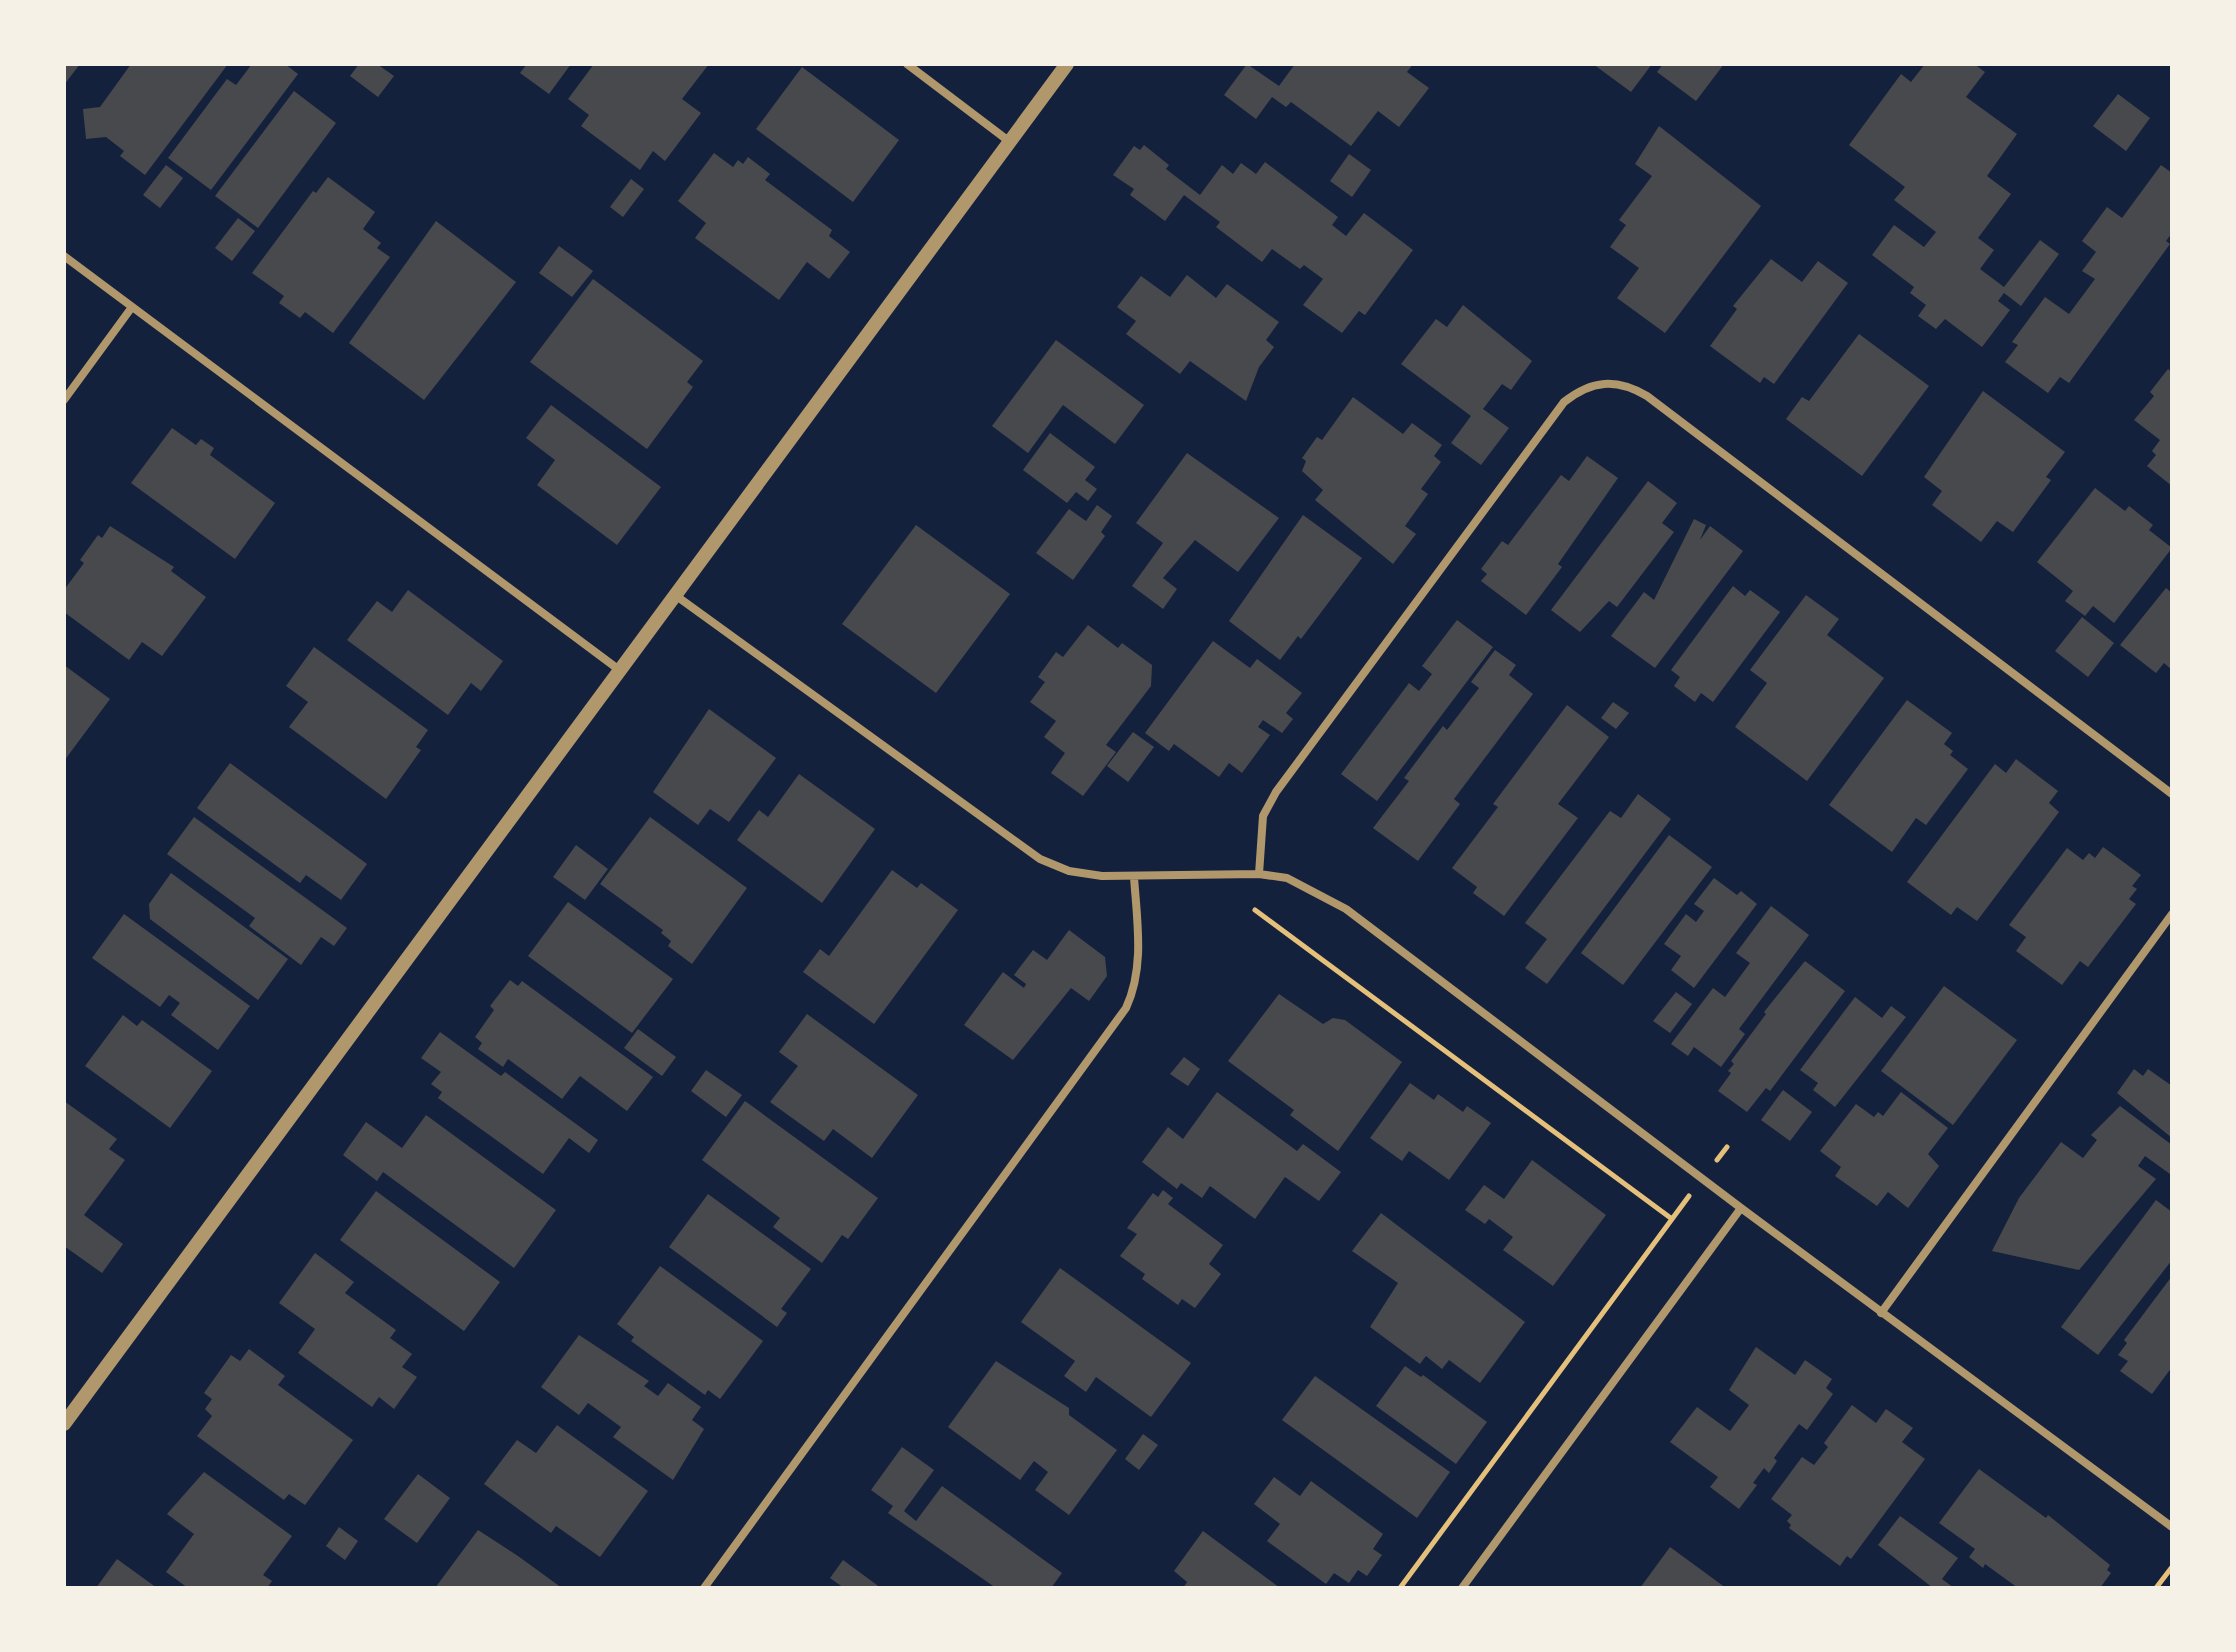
<svg xmlns="http://www.w3.org/2000/svg" width="2236" height="1652" font-family="Raleway,sans-serif">
<style>
.building{fill:#48494c}
.lines{fill:none;stroke-linecap:round;stroke-linejoin:round}
.path{stroke:#e5c07b;stroke-width:5}
.minor{stroke:#b1986c;stroke-width:8}
.tertiary{stroke:#b1986c;stroke-width:14}
</style>
<rect width="100%" height="100%" fill="#14213d"/>
<!-- building -->
<path class="building" d="M64,64h16l-16,21z
M131,64h97l-83,111 -25,-19 4,-5 -18,-14 -20,2 -3,-30 17,-2z
M252,64h33l13,10 -87,116 -43,-32 59,-79 9,6z
M359,64h18l17,12 -16,21 -28,-21z
M527,64h44l-22,30 -29,-21z
M594,64h115l-27,35 19,14 -36,48 -12,-10 -13,19 -59,-44 8,-11 -21,-16z
M1247,64l32,22 16,-22h118l-6,8 22,16 -30,39 -21,-16 -27,35 -60,-44 -5,5 -14,-10 -16,22 -32,-24z
M1593,64h59l-21,28z
M1663,64h61l-28,37 -39,-29z
M1925,64h49l11,8 -19,25 51,37 -30,42 24,18 -33,44 16,12 -14,19 24,18 36,-47 19,14 -38,52 -17,-13 -6,8 12,9 -28,37 -37,-28 -9,10 -18,-13 8,-11 -16,-12 4,-6 -42,-32 22,-30 30,22 12,-15 -42,-32 11,-13 -56,-42 52,-71 10,8z
M802,67l97,73 -46,62 -97,-73z
M294,91l42,32 -78,105 -43,-32z
M2118,94l32,24 -24,33 -33,-25z
M1659,126l102,80 -96,127 -48,-35 22,-30 -29,-21 16,-22 -7,-5 33,-44 -17,-12z
M1144,145l25,20 -3,4 34,26 22,-30 11,9 8,-11 15,11 9,-12 73,55 -6,8 14,11 18,-23 49,37 -48,65 -6,-4 -17,22 -39,-28 20,-26 -19,-14 -4,4 -28,-20 -10,13 -46,-35 4,-5 -36,-27 -19,26 -35,-26 4,-6 -21,-14 21,-29 6,4z
M714,153l19,14 5,-7 5,4 5,-7 22,17 -5,6 67,50 -3,6 21,16 -21,27 -22,-17 -28,38 -84,-62 11,-15 -28,-22z
M1349,154l22,16 -19,27 -22,-16z
M166,165l17,13 -23,30 -17,-13z
M2161,165l11,8v60l-6,8 4,3 -101,139 -9,-6 -12,16 -43,-31 13,-17 -6,-3 33,-45 24,17 26,-35 -13,-8 14,-19 -14,-11 25,-34 15,11z
M328,177l47,35 -12,17 18,14 -4,5 13,9 -57,76 -28,-21 -5,6 -21,-15 5,-7 -32,-23 61,-82 3,2z
M631,179l13,10 -21,28 -13,-10z
M238,218l17,13 -23,30 -17,-13z
M436,221l80,61 -92,118 -75,-57z
M559,246l34,25 -21,26 -33,-24z
M1771,259l31,23 16,-21 30,22 -74,101 -10,-7 -4,6 -50,-37 27,-37 -4,-3z
M1187,275l29,23 11,-14 52,38 -13,18 8,7 -15,20 -13,34 -56,-40 -10,13 -54,-40 10,-13 -19,-14 24,-31 29,21z
M593,279l110,82 -16,21 6,5 -46,62 -117,-87z
M1463,305l69,56 -21,29 -9,-6 -19,25 26,19 -28,37 -30,-22 20,-27 -70,-52 35,-45 11,8z
M1859,334l70,52 -67,90 -76,-57 16,-22 7,4z
M1056,340l88,65 -29,39 -52,-39 -35,48 -36,-27z
M2168,369l4,3v114l-25,-20 9,-11 -4,-4 8,-11 -26,-20 20,-24 -4,-4z
M1983,391l82,61 -19,25 5,3 -38,52 -16,-11 -16,21 -49,-37 10,-14 -18,-14z
M1353,397l50,37 9,-11 30,22 -8,11 7,6 -20,27 7,5 -23,32 11,8 -23,30 -78,-64 8,-10 -21,-19 4,-10 -4,-3 15,-21 5,3z
M551,405l110,82 -44,58 -80,-60 18,-25 -29,-22z
M172,428l24,17 5,-6 13,9 -4,7 65,48 -40,56 -104,-76z
M1050,433l45,34 -10,13 12,9 -9,12 -12,-9 -9,11 -44,-33z
M1187,453l92,65 -41,54 -43,-32 -32,38 14,11 -14,20 -31,-23 31,-43 -27,-20z
M1587,456l31,22 -60,86 4,3 -36,48 -45,-34 6,-7 -6,-5 21,-28 6,4 53,-70 8,6z
M1648,481l29,22 -15,20 12,9 -57,75 -8,-6 -29,31 -29,-22z
M2095,488l30,23 4,-5 24,19 -4,5 23,18 -58,75 -21,-17 -8,10 -20,-15 8,-10 -36,-29z
M1097,505l15,11 -11,16 4,4 -32,44 -37,-27 33,-44 17,12z
M1303,515l59,43 -61,81 -3,-3 -18,24 -51,-39z
M1694,519l12,6 -6,15 10,-14 33,25 -88,117 -44,-32 33,-44 10,8z
M916,525l94,69 -74,99 -94,-69z
M110,526l64,41 -3,4 35,26 -44,59 -20,-14 -13,18 -65,-48v-22l20,-27 -4,-3 18,-25 4,3z
M1733,586l12,10 5,-6 30,22 -67,90 -12,-9 -6,9 -21,-16 6,-9 -9,-7z
M2166,588l6,5v77l-8,-7 -8,10 -36,-28z
M408,590l95,71 -22,30 -10,-8 -23,32 -101,-75 30,-39 15,11z
M1806,595l33,24 -12,16 57,43 -77,103 -72,-54 32,-44 -17,-13z
M2082,617l32,26 -26,34 -33,-26z
M1457,620l36,27 -116,154 -36,-27 68,-91 10,8 13,-17 -10,-8z
M1088,625l30,23 4,-5 30,22 -1,21 -45,59 10,7 -33,44 -32,-23 14,-20 -21,-16 12,-16 -26,-19 15,-20 -7,-5 18,-25 7,5z
M1213,641l37,27 7,-9 45,34 -16,20 7,6 -11,14 -19,-13 -5,7 12,8 -28,38 -13,-10 -10,14 -45,-33 -5,7 -24,-18z
M314,647l114,83 -12,17 5,3 -35,49 -97,-72 19,-25 -22,-16z
M1495,650l21,15 -7,10 24,19 -79,105 6,5 -42,57 -45,-33 36,-47 -5,-3 39,-52 4,4 32,-42 -8,-6z
M64,665l46,34 -46,62z
M1907,700l45,33 -8,11 9,7 -3,4 18,14 -42,56 -10,-7 -24,34 -63,-47z
M1613,702l16,11 -13,16 -15,-11z
M1567,705l42,32 -51,67 20,14 -74,98 -31,-23 4,-6 -25,-19 46,-61 -5,-3z
M709,709l67,49 -47,64 -19,-13 -12,16 -45,-33z
M1133,732l21,15 -26,35 -21,-16z
M2016,759l42,32 -9,12 10,9 -82,109 -20,-14 -6,8 -44,-33 88,-118 11,9z
M230,763l137,101 -26,36 -35,-25 -6,8 -103,-75z
M799,774l76,55 -53,74 -85,-63 22,-30 9,7z
M1638,794l33,25 -124,165 -22,-16 22,-29 -22,-16 85,-112 11,7z
M194,817l153,111 -13,18 -13,-9 -20,28 -52,-39 6,-8 -88,-64z
M650,817l97,71 -55,76 -24,-18 3,-5 -10,-8 2,-3 -63,-46z
M1669,835l43,32 -89,118 -42,-32z
M576,845l32,24 -23,31 -32,-23z
M2103,847l38,28 -9,11 5,3 -8,10 7,5 -48,63 -8,-6 -18,24 -46,-34 10,-14 -17,-12 58,-77 16,12 6,-7 6,5z
M892,870l25,18 4,-5 37,27 -84,114 -71,-52 17,-23 9,7z
M171,873l117,86 -30,41 -108,-81 -1,-15z
M1714,878l23,17 4,-4 16,13 -63,84 -23,-18 10,-14 -17,-12 22,-30 10,8 8,-11 -10,-7z
M568,902l105,77 -41,54 -104,-77z
M1771,906l38,29 -70,94 6,5 -24,33 -27,-20 -6,9 -17,-12 42,-56 12,9 25,-34 -14,-10z
M124,914l126,92 -32,44 -47,-35 9,-12 -11,-8 -9,12 -68,-49z
M1069,930l36,27 2,19 -18,25 -18,-13 -58,72 -49,-35 39,-53 21,16 2,-4 -12,-9 19,-25 14,10z
M1805,961l40,30 -75,100 -4,-3 -19,24 -29,-21 13,-18 -3,-2 6,-7 -3,-3 35,-47 -2,-2z
M510,980l8,6 4,-5 131,96 -26,34 -47,-35 -18,23 -54,-40 -5,8 -25,-18 4,-6 -7,-6 19,-27 -4,-4z
M1944,986l73,54 -64,85 -72,-54z
M1676,992l16,12 -22,29 -17,-12z
M1279,994l44,30 10,-6 12,2 57,42 -64,89 -48,-36 4,-5 -66,-49z
M1855,997l27,21 9,-12 15,11 -71,90 -22,-17 5,-7 -18,-13z
M807,1014l111,81 -46,63 -39,-29 -9,12 -54,-39 28,-36 -19,-14z
M123,1015l14,11 5,-6 70,51 -42,57 -85,-62z
M638,1029l38,28 -14,19 -38,-28z
M440,1032l61,44 4,-4 93,68 -9,13 -20,-15 -26,36 -105,-76 4,-6 -11,-8 10,-12 -20,-14z
M1184,1057l16,12 -12,17 -18,-12z
M2134,1069l9,7 5,-7 24,17v52l-55,-45z
M706,1070l36,25 -16,22 -35,-26z
M1410,1083l24,17 4,-6 25,18 4,-6 24,17 -42,57 -40,-29 -7,10 -32,-23z
M1783,1090l29,22 -22,29 -29,-21z
M1217,1092l80,59 6,-7 38,28 -22,29 -34,-24 -30,42 -45,-33 -8,12 -21,-15 -4,6 -35,-27 26,-35 15,12z
M1901,1092l47,36 -20,26 11,12 -31,42 -20,-16 -11,14 -42,-30 6,-9 -21,-16 36,-47 18,13 4,-5 5,4z
M64,1101l53,38 -8,10 16,11 -41,55 39,29 -21,29 -38,-27z
M745,1101l133,97 -30,41 -6,-4 -20,28 -49,-36 7,-9 -78,-58z
M2120,1106l52,39 -2,29 -25,-18 -7,10 18,13 -77,91 -87,-19 27,-53 42,-56 22,16 14,-18 -6,-5z
M426,1115l130,95 -42,58 -131,-96 -6,9 -34,-26 23,-33 36,26z
M1532,1160l74,55 -53,71 -50,-36 10,-13 -24,-18 -4,5 -20,-14 19,-25 20,14z
M1163,1190l10,8 -5,6 55,41 -14,19 12,10 -26,34 -13,-9 -4,6 -36,-26 3,-5 -25,-18 17,-22 -10,-6 26,-35 5,4z
M376,1191l124,91 -36,49 -124,-91z
M708,1194l103,75 -30,40 6,4 -10,14 -108,-80z
M2156,1200l16,12v48l-74,95 -37,-28z
M1381,1213l144,109 -45,61 -31,-23 -7,9 -16,-13 -6,8 -50,-37 28,-44 -46,-32z
M315,1253l39,29 -9,11 51,37 -6,8 22,16 -10,13 15,10 -23,32 -15,-12 -7,10 -74,-54 17,-24 -36,-26z
M660,1266l103,75 -43,58 -12,-9 -3,5 -74,-54 3,-4 -17,-13z
M1060,1268l131,95 -40,54 -55,-40 -10,15 -22,-16 11,-15 -54,-39z
M2172,1276v91l-20,27 -32,-23 8,-10 -10,-6 9,-12 -3,-3z
M579,1335l70,46 -5,5 14,10 10,-13 33,24 -9,13 12,9 -31,51 -60,-43 8,-10 -33,-24 -9,12 -38,-28z
M1756,1347l39,28 10,-15 27,19 -6,9 7,6 -26,36 -8,-6 -25,34 3,3 -8,12 -5,-5 -11,15 4,2 -18,24 -29,-22 8,-10 -48,-35 27,-35 33,24 19,-26 -20,-15z
M249,1349l36,27 -7,9 75,55 -48,65 -16,-11 -5,6 -87,-64 15,-20 -7,-7 7,-10 -8,-6 27,-38 9,6z
M996,1361l73,47v7l48,35 -48,65 -34,-25 13,-18 -14,-11 -14,19 -72,-53z
M1405,1366l16,11 2,-2 64,47 -31,42 -80,-58z
M1315,1376l135,96 -33,46 -135,-98z
M1852,1405l24,18 10,-14 27,19 -11,14 23,17 -74,100 -4,-3 -7,10 -51,-38 2,-3 -4,-4 5,-6 -21,-16 31,-42 12,8 14,-18 -4,-4z
M557,1425l91,66 -48,66 -44,-31 -5,7 -67,-49 33,-44 19,13z
M1143,1434l15,11 -19,25 -14,-11z
M902,1447l32,23 -30,41 12,10 26,-35 120,87 -11,15h-55l-108,-75 5,-7 -22,-16z
M1979,1469l67,49 2,-3 62,50 -3,5 4,3 -11,15h-82l-33,-24 -2,4 -14,-11 6,-8 -36,-26z
M204,1472l88,64 -29,39 9,6 -5,7h-79l-22,-16 28,-38 -27,-20z
M418,1474l32,24 -33,45 -33,-24z
M1274,1477l26,19 11,-15 72,53 -10,15 9,6 -15,21 -9,-6 -9,13 -15,-10 -8,11 -59,-43 13,-17 -26,-20z
M1900,1516l58,42 -16,21 12,9h-21l-55,-43z
M339,1527l19,14 -13,19 -19,-14z
M478,1530l40,26 44,32h-127z
M1203,1531l77,57h-97l4,-6 -13,-11z
M1670,1547l56,41h-86z
M117,1559l40,29h-61z
M843,1560l38,28h-37l-14,-10z"/>
<g class="lines">
<!-- path -->
<path class="path" d="M1255,910l417,309
M1717,1160l10,-13
M1400,1588l289,-392
M2156,1588l16,-21"/>
<!-- minor -->
<path class="minor" d="M907,64l103,78
M64,256l554,413
M64,400l68,-93
M675,595l365,264 29,12 33,5 157,-2 28,4 59,31 395,299 431,319
M1259,874l4,-58 13,-24 288,-390c28,-22 52,-24 83,-6l525,398
M1881,1313l291,-399
M704,1588l422,-580c19,-41 11,-87 8,-131
M1462,1588l279,-380"/>
<!-- tertiary -->
<path class="tertiary" d="M64,1424l1003,-1360"/>
</g>
<!-- border -->
<rect width="2236" height="1652" fill="none" stroke="#f6f1e7" stroke-width="132"/>
</svg>
